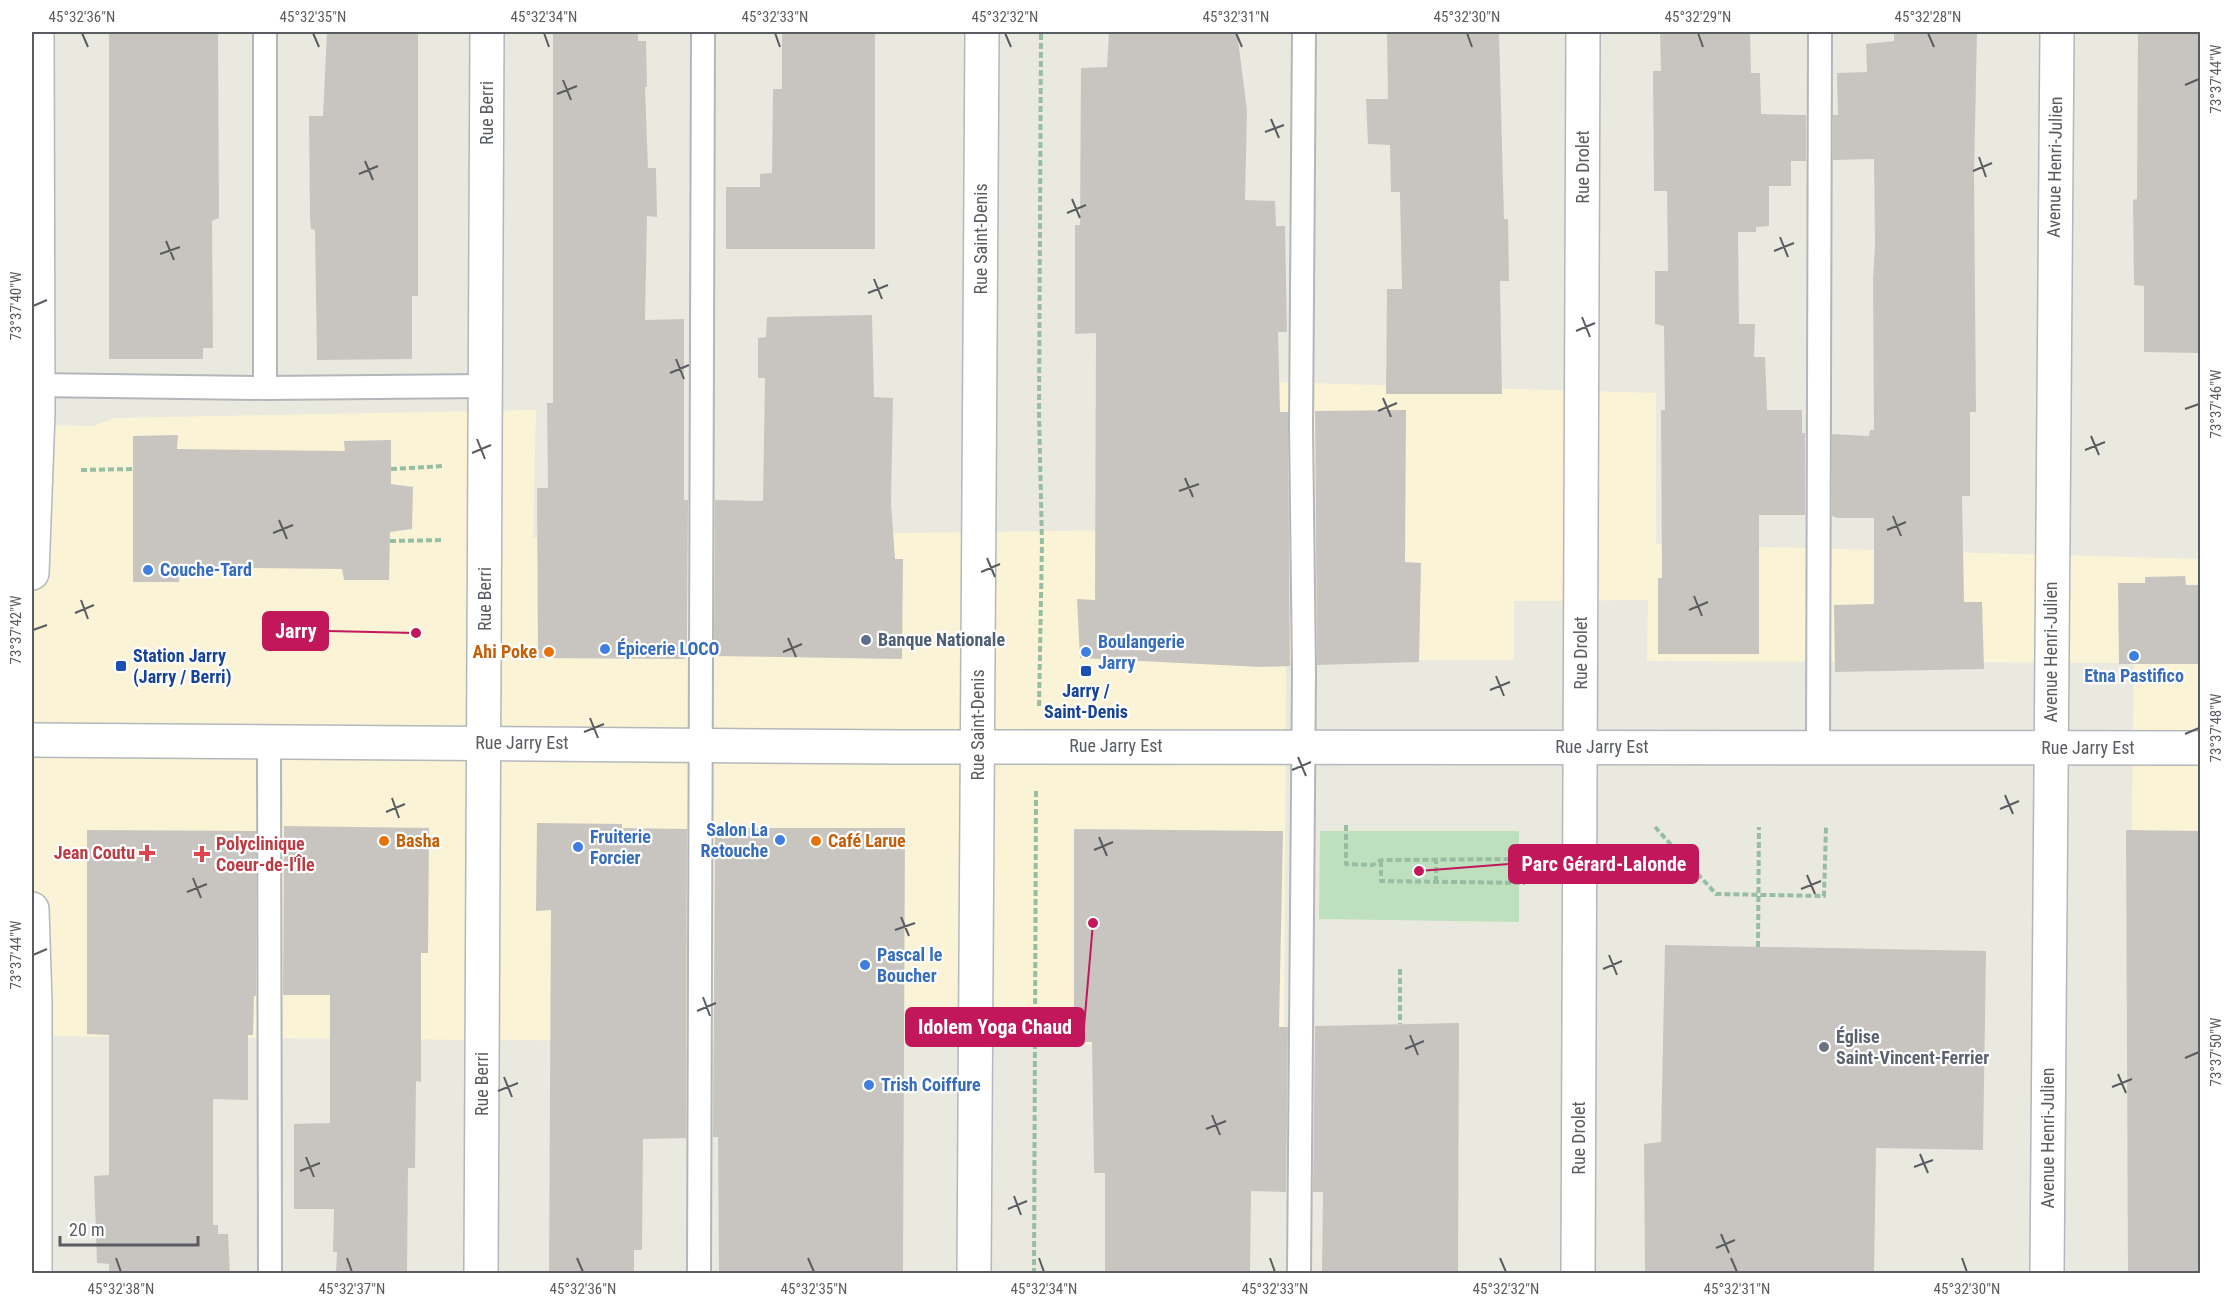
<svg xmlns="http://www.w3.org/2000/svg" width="2232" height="1305" font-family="'Roboto Condensed',sans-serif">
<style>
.commercial{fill:#faf3d6}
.green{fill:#bee0bf}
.building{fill:#c8c5c0}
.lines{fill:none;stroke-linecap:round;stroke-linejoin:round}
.lane-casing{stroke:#b3b6ba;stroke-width:26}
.street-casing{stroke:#b3b6ba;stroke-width:36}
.secondary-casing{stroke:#b4b7bc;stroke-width:36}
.path{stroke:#97bea3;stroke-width:4;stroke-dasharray:6 3;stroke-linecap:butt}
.lane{stroke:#fff;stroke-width:22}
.street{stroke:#fff;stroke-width:33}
.secondary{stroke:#fff;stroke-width:33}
.ticks{fill:none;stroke:#595c60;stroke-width:2}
.shop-dot{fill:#3f7fe0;stroke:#fff;stroke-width:2}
.service-dot{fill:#5c6f8a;stroke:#fff;stroke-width:2}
.food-dot{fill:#e8710a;stroke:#fff;stroke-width:2}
.transit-dot{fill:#1a4fb4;stroke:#fff;stroke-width:2}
.health-dot{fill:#e0444e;stroke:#fff;stroke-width:2}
.worship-dot{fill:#6b7280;stroke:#fff;stroke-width:2}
.labels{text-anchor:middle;stroke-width:4.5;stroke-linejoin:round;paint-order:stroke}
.street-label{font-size:18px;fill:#595c60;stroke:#fff}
.shop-label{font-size:18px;font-weight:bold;fill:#366cbe;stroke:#fff;text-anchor:start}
.service-label{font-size:18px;font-weight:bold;fill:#4e5e75;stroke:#fff;text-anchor:start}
.food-label{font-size:18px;font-weight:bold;fill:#c56008;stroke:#fff;text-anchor:start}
.transit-label{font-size:18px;font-weight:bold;fill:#164399;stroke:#fff;text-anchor:start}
.health-label{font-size:18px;font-weight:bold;fill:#be3a42;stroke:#fff;text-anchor:start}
.worship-label{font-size:18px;font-weight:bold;fill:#5b616d;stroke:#fff;text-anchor:start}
.leader{fill:none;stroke:#c2185b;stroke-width:2}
.callout-dot{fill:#c2185b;stroke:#fff;stroke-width:2}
.callout{fill:#c2185b;stroke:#c2185b;stroke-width:2}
.callout-label{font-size:20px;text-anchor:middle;font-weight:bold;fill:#fff}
.neatline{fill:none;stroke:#595c60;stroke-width:2}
.ticks-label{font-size:15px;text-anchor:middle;fill:#595c60}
</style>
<rect width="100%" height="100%" fill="#eae9e0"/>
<!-- commercial -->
<path class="commercial" d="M1269,382l387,11v151l544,15v385l-70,-1 4,-280 -487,-2 1,-61 -134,1v59h-228l-2,374 -212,11 -1040,-9v-611l61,1 22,-8 421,-8 -3,128 738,-10z"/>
<!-- green -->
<path class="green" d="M1320,831h199v91l-200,-3z"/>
<!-- building -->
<path class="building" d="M109,32h109l1,186 -7,3 1,127h-10v11h-94z
M327,32h91v264h-6v63l-95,1 -2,-130 -4,-1 -1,-11 -1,-102h14z
M553,32h85v9h8l1,46h-2l3,81h8l1,49 -10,-1 -2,104 39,-1v181h4l-1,156 -3,3 -146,-1 -1,-170h11l-1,-85h6z
M782,32h93v217h-149v-62h34v-13l12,-1 1,-84h9z
M1109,32h128l10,78 -2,90 30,1 1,25h9l2,106h-9l2,80h8l2,254 -29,1 -181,-9 -3,-59 18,1 1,-267 -21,1v-109h5l1,-157 26,-1z
M1387,32h112l5,187h4l1,62h-9l2,113h-116l1,-105h15l-2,-97h-9l-1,-47 -22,-1 -2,-45h22z
M1660,32h90l1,41h9l1,41 45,1v46h-15v25h-22v40l-13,1v5h-18l1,92h16l-1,33h11l2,53h35v23h3v82h-46v139h-101v-76h4l-1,-168h4l-1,-84 -9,-2v-53h13l-1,-80h-13l-1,-120h8z
M1894,32h83l-3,143 2,237h-6v84h-8l2,106h18l2,67 -149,3 -1,-67 40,-1v-86h-37l-5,-2v-82l37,2 1,-6h4l-1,-150 2,-34 -1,-87 -41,1v-45h5l-1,-42 30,-1 -1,-28 28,-3z
M2138,32h62v321l-56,-1v-66l-10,-1 -1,-85 4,-1z
M872,315l2,82 19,1 -2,105 4,56h8l-1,100 -188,-3 1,-156 48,1 2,-123h-7v-40l8,-1 1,-20z
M1406,410l-1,152 16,1 -2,99 -102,3 -2,-254z
M178,435l-1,14 168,2 -1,-10 47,-1v44l22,3 -1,42 -22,3 -1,48h-45l-2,-11 -162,-2 -1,15h-46v-146z
M2185,576l1,9h14v79h-81l-1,-81h27v-6z
M537,823l85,1v4l65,1 -1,309 -43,1 -1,111h-8v24h-85l2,-364 -15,1z
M284,826l145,2 -1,125h-7v129l-5,-1 -1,87h-7l-1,106h-71l1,-22h-4l1,-43h-40v-85l36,-1v-128h-47z
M715,828h190l-2,446h-184l-1,-137h-5z
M1074,829l209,2 -4,196h9l-2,165 -35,-1 -1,83h-145v-101h-11l-2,-131h-18z
M87,830l169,1v165h-2l-1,39h-5v65l-35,-1v126h5v9h10l2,40h-121v-10l-12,-1 -3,-87 15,-1v-140l-22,-1z
M2126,830l74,1v443h-72z
M1665,945l321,6 -3,199 -107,-2 -2,126h-229l-1,-130 17,-2z
M1459,1023l-1,251h-136l1,-82h-10l2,-166z"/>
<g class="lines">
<!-- lane casing -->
<g class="lane-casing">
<path id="lane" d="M265,32v356
M37,385l228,3 220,-2
M269,740l1,534
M1818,749l2,-717
M699,1274l4,-1242
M1299,1274l5,-601 -3,-247 3,-394"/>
</g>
<!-- street casing -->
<g class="street-casing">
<path id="street" d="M481,1274l6,-1242
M1578,1274l5,-1242
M2047,1274l10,-1242"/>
</g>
<!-- secondary casing -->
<g class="secondary-casing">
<path id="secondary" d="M32,573l6,-159 -1,-382
M32,740l868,7 1300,1
M32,909l3,95v270
M974,1274l8,-1242"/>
</g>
<!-- path -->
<path class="path" d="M391,469l53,-3
M81,470l52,-1
M390,541l53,-1
M1039,706l3,-162 -3,-131 2,-381
M1346,825v39l27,1 8,-5 145,-1
M1655,827l61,67 108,2 2,-69
M1381,861v20l144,2
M1436,882v-22
M1758,947l1,-120
M1400,969v55
M1034,1274l2,-486"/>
<!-- lane -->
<use href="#lane" class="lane"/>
<!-- street -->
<use href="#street" class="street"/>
<!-- secondary -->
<use href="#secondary" class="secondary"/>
</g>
<!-- ticks -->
<path class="ticks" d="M82,33l6,14M313,33l6,14M544,33l5,14M775,33l5,14M1005,33l6,14M1236,33l6,14M1467,33l5,14M1698,33l5,14M1928,33l6,14M563,80l8,20M2185,85l14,-6M557,94l20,-8M1271,119l8,19M1265,132l19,-7M1979,157l7,20M365,161l8,19M1973,171l19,-8M359,174l19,-8M1072,199l8,19M1067,213l19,-8M1780,237l8,20M166,241l8,19M1774,251l20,-8M160,254l20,-7M874,279l8,20M868,293l20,-8M33,306l14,-6M1582,317l8,20M1576,331l19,-8M676,359l8,20M670,373l19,-8M1383,398l8,19M2185,409l14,-5M1378,411l19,-8M2091,436l8,19M477,439l8,20M2085,450l20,-8M472,453l19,-8M1185,478l8,19M1179,491l20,-7M1893,516l8,20M279,520l8,19M1887,530l19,-8M273,533l20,-8M987,558l8,19M981,572l19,-8M1694,596l8,20M81,600l7,19M1689,610l19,-8M75,613l19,-8M33,630l14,-5M788,638l8,19M783,652l19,-8M1496,676l8,20M1490,690l20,-8M590,718l8,20M584,732l20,-8M2185,734l14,-6M1298,757l8,19M1292,770l19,-8M2005,795l8,19M392,798l7,20M2000,809l19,-8M386,812l19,-8M1099,837l8,19M1094,850l19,-8M1807,875l8,19M193,878l8,20M1801,889l20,-8M187,892l20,-8M901,917l8,19M895,930l20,-7M33,955l14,-6M1609,955l8,20M1603,969l19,-8M703,997l7,19M697,1011l19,-8M1410,1035l8,20M1405,1049l19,-8M2185,1058l14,-6M2118,1074l8,19M504,1077l8,20M2112,1087l20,-8M498,1091l20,-8M1212,1115l8,20M1206,1129l20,-8M1920,1154l8,19M306,1157l8,20M1914,1167l19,-7M300,1171l20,-8M1014,1196l7,19M1008,1209l19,-8M1721,1234l8,19M1716,1248l19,-8M116,1258l5,14M347,1258l5,14M577,1258l6,14M808,1258l6,14M1039,1258l5,14M1270,1258l5,14M1500,1258l6,14M1731,1258l6,14M1962,1258l5,14"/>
<!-- markers -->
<g class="shop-dot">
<circle cx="148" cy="570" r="6"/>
<circle cx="605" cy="649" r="6"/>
<circle cx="1086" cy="652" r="6"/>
<circle cx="2134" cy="656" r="6"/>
<circle cx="780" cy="840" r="6"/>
<circle cx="578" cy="847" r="6"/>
<circle cx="865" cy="965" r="6"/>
<circle cx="869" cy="1085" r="6"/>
</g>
<circle class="service-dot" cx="866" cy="640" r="6"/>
<g class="food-dot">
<circle cx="549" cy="652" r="6"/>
<circle cx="384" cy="841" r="6"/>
<circle cx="816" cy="841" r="6"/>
</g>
<g class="transit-dot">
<rect x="115" y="660" width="12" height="12" rx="3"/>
<rect x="1080" y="665" width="12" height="12" rx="3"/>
</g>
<g class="health-dot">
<path d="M144 844h6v6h6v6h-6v6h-6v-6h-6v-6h6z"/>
<path d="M199 845h6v6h6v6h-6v6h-6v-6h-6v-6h6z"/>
</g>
<circle class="worship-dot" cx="1824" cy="1047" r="6"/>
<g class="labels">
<!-- street labels -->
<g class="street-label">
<text transform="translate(487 113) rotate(-90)" y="6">Rue Berri</text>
<text transform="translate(1583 167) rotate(-90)" y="6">Rue Drolet</text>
<text transform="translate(2055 167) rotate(-89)" y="6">Avenue Henri-Julien</text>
<text transform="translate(981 239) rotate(-90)" y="6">Rue Saint-Denis</text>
<text transform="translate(485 599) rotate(-90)" y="6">Rue Berri</text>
<text transform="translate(2051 652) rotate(-90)" y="6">Avenue Henri-Julien</text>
<text transform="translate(1581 653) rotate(-90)" y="6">Rue Drolet</text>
<text transform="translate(978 725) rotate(-90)" y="6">Rue Saint-Denis</text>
<text x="522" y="749">Rue Jarry Est</text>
<text x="1116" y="752">Rue Jarry Est</text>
<text x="1602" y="753">Rue Jarry Est</text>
<text x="2088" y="754">Rue Jarry Est</text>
<text transform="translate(482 1084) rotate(-90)" y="6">Rue Berri</text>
<text transform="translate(1579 1138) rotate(-90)" y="6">Rue Drolet</text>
<text transform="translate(2048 1138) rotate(-90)" y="6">Avenue Henri-Julien</text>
</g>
<!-- shop labels -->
<g class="shop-label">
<text x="160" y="576">Couche-Tard</text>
<text x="1098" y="648">Boulangerie<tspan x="1098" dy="21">Jarry</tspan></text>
<text x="617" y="655">Épicerie LOCO</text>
<text x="2134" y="682" text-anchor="middle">Etna Pastifico</text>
<text x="768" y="836" text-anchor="end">Salon La<tspan x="768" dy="21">Retouche</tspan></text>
<text x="590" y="843">Fruiterie<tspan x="590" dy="21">Forcier</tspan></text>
<text x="877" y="961">Pascal le<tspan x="877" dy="21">Boucher</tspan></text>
<text x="881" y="1091">Trish Coiffure</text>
</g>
<!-- service labels -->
<g class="service-label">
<text x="878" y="646">Banque Nationale</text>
</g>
<!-- food labels -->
<g class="food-label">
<text x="537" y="658" text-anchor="end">Ahi Poke</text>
<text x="396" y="847">Basha</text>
<text x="828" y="847">Café Larue</text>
</g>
<!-- transit labels -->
<g class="transit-label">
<text x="133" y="662">Station Jarry<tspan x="133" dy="21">(Jarry / Berri)</tspan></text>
<text x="1086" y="697" text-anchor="middle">Jarry /<tspan x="1086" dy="21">Saint-Denis</tspan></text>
</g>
<!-- health labels -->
<g class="health-label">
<text x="216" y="850">Polyclinique<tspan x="216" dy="21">Coeur-de-l'Île</tspan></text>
<text x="135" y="859" text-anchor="end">Jean Coutu</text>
</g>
<!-- worship labels -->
<g class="worship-label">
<text x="1836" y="1043">Église<tspan x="1836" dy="21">Saint-Vincent-Ferrier</tspan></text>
</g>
</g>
<!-- callouts -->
<path class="leader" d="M416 633L328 631M1419 871L1509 864M1093 923L1084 1027"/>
<g class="callout-dot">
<circle cx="416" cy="633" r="6"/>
<circle cx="1419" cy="871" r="6"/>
<circle cx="1093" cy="923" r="6"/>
</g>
<g class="callout">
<rect x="263" y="612" width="65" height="38" rx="6"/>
<rect x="1509" y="845" width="189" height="38" rx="6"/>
<rect x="906" y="1008" width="178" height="38" rx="6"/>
</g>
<g class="callout-label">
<text x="296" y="638">Jarry</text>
<text x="1604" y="871">Parc Gérard-Lalonde</text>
<text x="995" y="1034">Idolem Yoga Chaud</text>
</g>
<!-- border -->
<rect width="2232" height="1305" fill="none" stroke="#ffffff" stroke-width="66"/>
<!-- scale -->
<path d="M60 1236v9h138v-9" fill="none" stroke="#595c60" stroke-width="3"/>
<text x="69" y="1236" font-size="18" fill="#595c60" stroke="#ffffff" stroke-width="4.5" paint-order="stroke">20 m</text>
<rect x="33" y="33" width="2166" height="1239" class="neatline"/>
<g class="ticks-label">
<text x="82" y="22">45°32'36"N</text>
<text x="313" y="22">45°32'35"N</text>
<text x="544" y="22">45°32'34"N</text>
<text x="775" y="22">45°32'33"N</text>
<text x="1005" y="22">45°32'32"N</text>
<text x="1236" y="22">45°32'31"N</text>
<text x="1467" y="22">45°32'30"N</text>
<text x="1698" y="22">45°32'29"N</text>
<text x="1928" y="22">45°32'28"N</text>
<text transform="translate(2216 79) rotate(-90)" y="5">73°37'44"W</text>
<text transform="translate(16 306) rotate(-90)" y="5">73°37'40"W</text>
<text transform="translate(2216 404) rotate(-90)" y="5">73°37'46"W</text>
<text transform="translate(16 630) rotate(-90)" y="5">73°37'42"W</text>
<text transform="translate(2216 728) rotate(-90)" y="5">73°37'48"W</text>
<text transform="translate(16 955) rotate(-90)" y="5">73°37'44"W</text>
<text transform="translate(2216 1052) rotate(-90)" y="5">73°37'50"W</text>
<text x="121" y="1294">45°32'38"N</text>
<text x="352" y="1294">45°32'37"N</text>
<text x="583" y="1294">45°32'36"N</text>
<text x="814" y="1294">45°32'35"N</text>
<text x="1044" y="1294">45°32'34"N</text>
<text x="1275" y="1294">45°32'33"N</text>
<text x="1506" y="1294">45°32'32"N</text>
<text x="1737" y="1294">45°32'31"N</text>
<text x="1967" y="1294">45°32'30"N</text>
</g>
</svg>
